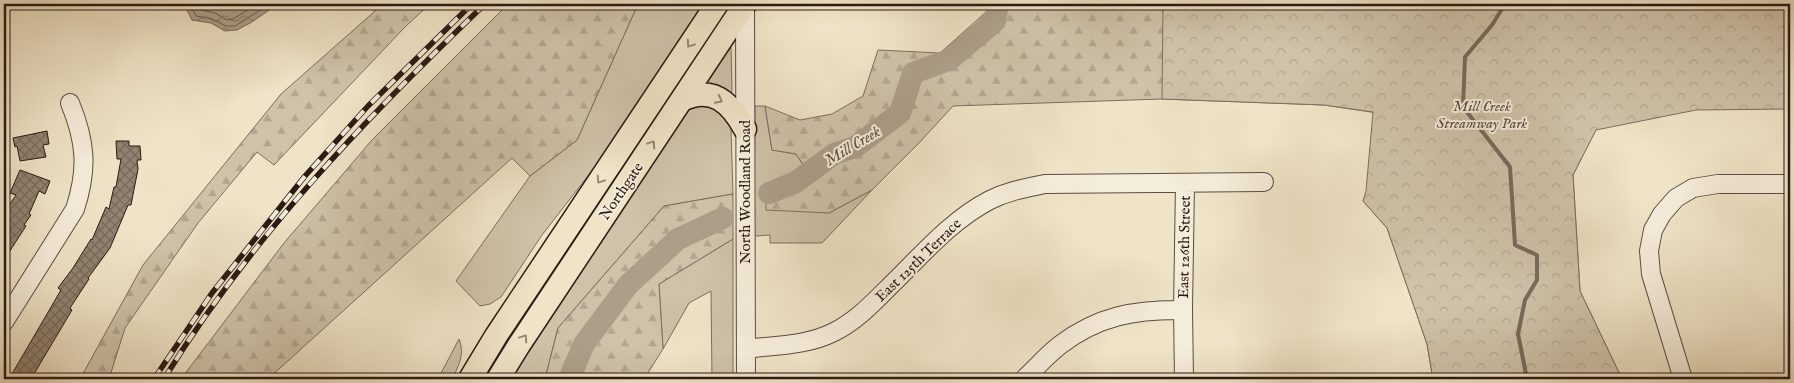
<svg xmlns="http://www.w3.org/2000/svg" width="1794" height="383" font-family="'IM FELL English',serif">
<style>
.grass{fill:#cec2a9;stroke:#7c6e5e}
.forest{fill:url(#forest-firs);stroke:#7c6e5e}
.park{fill:url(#park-crowns);stroke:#7c6e5e}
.water{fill:url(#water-waves);stroke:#786a5b}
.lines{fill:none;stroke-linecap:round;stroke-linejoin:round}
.shore{stroke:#6b5c4f;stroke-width:1}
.stream{stroke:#786a5b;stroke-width:4}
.river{stroke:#ac9f8a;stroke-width:22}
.building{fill:url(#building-cross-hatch);stroke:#2a1a14}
.minor-casing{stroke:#5b4c41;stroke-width:20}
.major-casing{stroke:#2a1a14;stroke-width:25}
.minor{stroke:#f5eddb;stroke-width:18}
.major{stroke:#efe4c7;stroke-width:22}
.rail-casing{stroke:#2a1a14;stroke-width:5.5}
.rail{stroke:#f5eddb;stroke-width:4;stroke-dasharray:11;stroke-linecap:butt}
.oneway{stroke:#968976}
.labels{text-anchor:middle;stroke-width:4;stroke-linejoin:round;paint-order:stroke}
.park-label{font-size:15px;font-style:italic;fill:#5b4c41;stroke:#f5eddb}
.street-label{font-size:15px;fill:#2a1a14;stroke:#f5eddb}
.water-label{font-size:16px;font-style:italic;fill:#5e4f43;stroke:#f5eddb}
</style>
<defs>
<pattern id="forest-firs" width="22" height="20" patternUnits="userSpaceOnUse" patternTransform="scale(1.25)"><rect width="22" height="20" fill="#cec2a9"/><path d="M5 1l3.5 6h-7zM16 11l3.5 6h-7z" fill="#b1a691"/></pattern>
<pattern id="park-crowns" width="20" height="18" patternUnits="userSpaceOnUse" patternTransform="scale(1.25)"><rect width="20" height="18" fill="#cec2a9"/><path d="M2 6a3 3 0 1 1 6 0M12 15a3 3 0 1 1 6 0" fill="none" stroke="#b1a691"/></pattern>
<pattern id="water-waves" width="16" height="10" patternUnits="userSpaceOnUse" patternTransform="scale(1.25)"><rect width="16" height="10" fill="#ac9f8a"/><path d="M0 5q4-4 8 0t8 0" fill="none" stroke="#8c8170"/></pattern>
<pattern id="building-cross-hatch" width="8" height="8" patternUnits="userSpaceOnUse" patternTransform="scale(1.25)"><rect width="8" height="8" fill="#908371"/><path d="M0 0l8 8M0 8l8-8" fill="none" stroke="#766a5c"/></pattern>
</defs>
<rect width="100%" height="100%" fill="#efe4c7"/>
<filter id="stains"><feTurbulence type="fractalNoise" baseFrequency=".004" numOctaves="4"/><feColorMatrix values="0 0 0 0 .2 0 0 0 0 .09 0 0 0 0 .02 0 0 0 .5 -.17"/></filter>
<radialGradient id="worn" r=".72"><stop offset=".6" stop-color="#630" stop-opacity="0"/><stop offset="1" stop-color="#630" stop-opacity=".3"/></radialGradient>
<!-- grass -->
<path class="grass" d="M638,4h66l-106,159 -56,72 -41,62 -11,7 -10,2 -24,-25 74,-105 47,-36z
M726,45l5,3 1,43 -2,2 -28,-8z
M709,103l20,13 2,14 2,64 -69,12 -106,122 -13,51h-39l180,-271z
M755,106h10l7,44 24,4 10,15 -5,14 28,30 43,-23 -50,53h-52v-8l-14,1 -2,-2z
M733,239v140h-21l-1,-88 -22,12 -26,46 -4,-65z
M459,339c6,15 0,26 -7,40h-14z"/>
<!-- forest -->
<path class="forest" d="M383,4h47l-25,23 -131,138 -17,-13 -59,71 -73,105 -16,51h-29l63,-114 138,-171z
M508,4h130l-61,136 -47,36 -18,-18 -244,221h-87l103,-136 88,-103z
M993,4h797l-130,107 -64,18 -23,46 7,116 42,88h-189l-6,-35 -40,-116 -24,-27 35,-85 -74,-11 -162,-6 -209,7 -34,37 -47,47 -43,23 -63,-3v-25l35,-2 5,-14 -10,-15 -24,-4 -7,-44 35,14 32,-6 31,-18 15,-46 62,3 46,-41z
M733,194v45l-74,45 4,65 -19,30h-99l13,-51 106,-122z"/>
<!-- park -->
<path class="park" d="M1163,4h627v105l-94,1 -100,20 -23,45 7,116 42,88h-189l-6,-35 -40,-116 -24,-27 3,-10 7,-79 -49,-7 -162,-6z"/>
<!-- water -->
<path class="water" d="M184,4h94l-26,18 -15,8 -12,1 -14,-8 -19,-3z"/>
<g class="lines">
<!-- shore -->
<path class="shore" d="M190,4l6,12 16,3 14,7h9l35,-22
M197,4l4,6 14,3 12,7 6,-1 25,-15"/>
<!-- stream -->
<path class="stream" d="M1505,4l-13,21 -27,32 -2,50 47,60 5,78 22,10v25l-12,20 -7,34 9,45"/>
<!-- river -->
<path class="river" d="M769,193l27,-11 38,-28 21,-7 45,-34 13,-40 36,-13 46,-39 3,-17
M569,379l15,-35 44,-59 50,-46 45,-21"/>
</g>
<!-- building -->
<path class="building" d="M47,131l2,13 -6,1 3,12 -26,4 -3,-15 -2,1 -2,-9z
M116,141h13v5h11l1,14h-4l1,9 -7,36h-3l-18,43 -22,30 1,1 -19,29 2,2 -41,69h-22l52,-89 -3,-2 15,-20 18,-29 1,1 14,-33 3,2 5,-22h2l5,-28h-4z
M20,170l30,11 -5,13 -6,-3 -10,23 2,1 -7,10 2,1 -22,34v-47l12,-18 -6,-2z"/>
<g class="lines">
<!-- minor casing -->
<g class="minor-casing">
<path id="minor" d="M745,4l1,375
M4,322l71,-113c13,-40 11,-67 -5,-106
M746,349c30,-4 60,-3 88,-17 22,-11 39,-29 56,-46 31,-30 61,-66 100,-86 18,-9 36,-12 55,-16l219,-2
M1024,379c12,-11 23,-24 36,-34 38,-29 76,-36 123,-35
M1184,379l-1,-69 2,-126
M1683,379l-32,-105 -2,-23 4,-21 9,-16 14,-16 17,-10 25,-4h72"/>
</g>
<!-- major casing -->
<g class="major-casing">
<path id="major" d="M682,100c30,-15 49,3 63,29
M470,379l26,-43 221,-332
M498,379l21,-34 226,-341"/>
</g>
<!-- minor -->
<use href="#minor" class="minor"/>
<!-- major -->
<use href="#major" class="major"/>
<!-- rail casing -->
<g class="rail-casing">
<path id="rail" d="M154,379l58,-86 93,-117 63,-70 104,-102
M164,379c87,-142 202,-261 321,-375"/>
</g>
<!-- rail -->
<use href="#rail" class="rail"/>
</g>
<!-- one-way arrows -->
<defs><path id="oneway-chevron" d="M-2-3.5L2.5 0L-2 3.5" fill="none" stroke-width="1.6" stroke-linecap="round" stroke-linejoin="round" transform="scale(1.25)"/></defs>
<g class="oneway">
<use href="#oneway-chevron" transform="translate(690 44) rotate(124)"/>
<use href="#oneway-chevron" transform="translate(719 100) rotate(27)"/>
<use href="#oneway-chevron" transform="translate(652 144) rotate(-56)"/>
<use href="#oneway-chevron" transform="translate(600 180) rotate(124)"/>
<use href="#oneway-chevron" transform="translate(524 338) rotate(-56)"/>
</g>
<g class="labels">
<!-- park labels -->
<g class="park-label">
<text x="1482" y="111">Mill Creek<tspan x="1482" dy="17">Streamway Park</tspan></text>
</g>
<!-- street labels -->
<g class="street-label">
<text transform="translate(621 191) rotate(-56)" y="5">Northgate</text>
<text transform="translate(745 192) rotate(-90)" y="5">North Woodland Road</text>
<text transform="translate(1184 247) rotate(-89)" y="5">East 126th Street</text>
<text transform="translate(918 260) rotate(-44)" y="5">East 125th Terrace</text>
</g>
<!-- water labels -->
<g class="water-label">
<text transform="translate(852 145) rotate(-31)" y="6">Mill Creek</text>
</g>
</g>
<!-- margin -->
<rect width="1794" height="383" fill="none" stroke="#efe4c7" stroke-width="20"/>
<rect x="5" y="5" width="1784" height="373" fill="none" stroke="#2a1a14" stroke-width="2.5"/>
<rect x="10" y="10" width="1774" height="363" fill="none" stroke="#2a1a14"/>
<rect width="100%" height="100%" filter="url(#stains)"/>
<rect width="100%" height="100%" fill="url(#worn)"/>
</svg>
